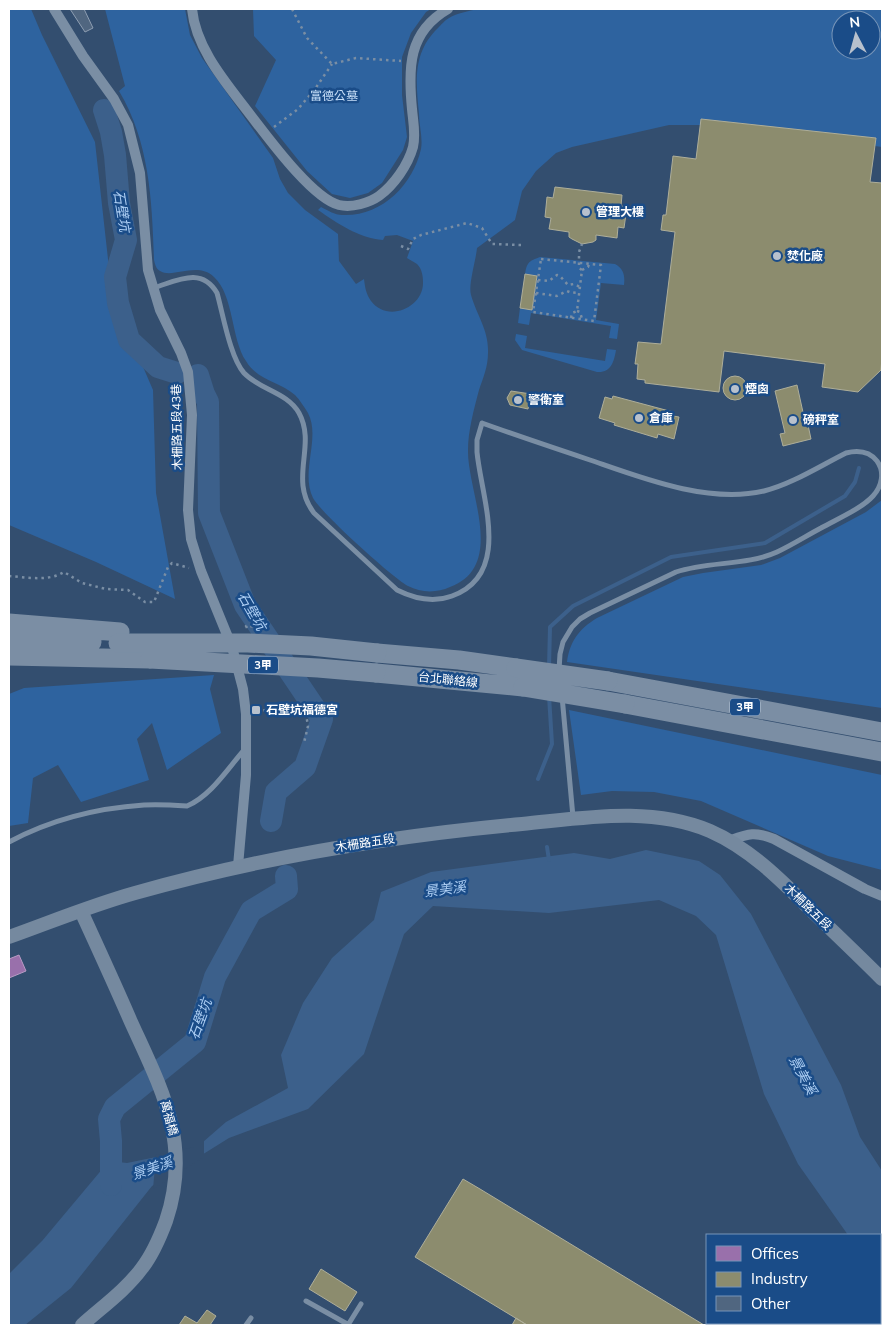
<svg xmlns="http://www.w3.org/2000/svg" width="891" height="1334" font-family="Mulish,'Noto Sans TC',sans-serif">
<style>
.green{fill:#2e639f;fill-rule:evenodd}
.water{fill:#3c608b}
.pier{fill:#334e6f}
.offices{fill:#9970ab;stroke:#b89bc4}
.industry{fill:#8c8c6e;stroke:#aeae9a}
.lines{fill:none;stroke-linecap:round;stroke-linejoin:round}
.stream{stroke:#3c608b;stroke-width:4}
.river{stroke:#3c608b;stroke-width:22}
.building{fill:#506680;stroke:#8e9eb2}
.path{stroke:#7a8ea4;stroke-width:2.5;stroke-dasharray:2.5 4;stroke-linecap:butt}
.lane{stroke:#7a8ea4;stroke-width:5}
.street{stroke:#7a8ea4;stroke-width:10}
.secondary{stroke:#75899f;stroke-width:14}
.highway{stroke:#7b8ea4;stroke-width:19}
.highway-bridge{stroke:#7b8ea4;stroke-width:19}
.poi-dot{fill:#b8c1cd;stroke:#1a4c88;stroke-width:2}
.labels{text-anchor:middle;stroke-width:5;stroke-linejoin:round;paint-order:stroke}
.shield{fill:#1a4c88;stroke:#bac9db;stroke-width:1}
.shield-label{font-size:11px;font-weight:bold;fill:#fff}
.park-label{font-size:12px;fill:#c8dff9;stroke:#1a4c88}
.poi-label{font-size:12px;font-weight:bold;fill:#fff;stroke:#1a4c88;text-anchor:start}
.street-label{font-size:12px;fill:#fff;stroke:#1a4c88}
.water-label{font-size:14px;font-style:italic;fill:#aecff4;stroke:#1a4c88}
</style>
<rect width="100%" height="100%" fill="#334e6f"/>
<!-- green -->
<path class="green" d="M9,9h22l11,26 53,107 17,153 41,95 3,103 19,106 -79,-37 -87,-37z
M105,9h80l5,26 12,23 71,100 7,21 8,14 17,17 33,24 1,27 17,23 8,-5c1,8 2,15 7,22 16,22 53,7 52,-19 0,-6 -1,-13 -6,-18 -3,-2 -7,-4 -10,-6l6,-17 -16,-6 -12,1 -2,4c-24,-2 -45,-16 -65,-30l3,-3c6,3 14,8 21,8 39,2 71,-30 79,-66 2,-11 -2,-24 -2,-35 -3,-32 -7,-61 19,-86 3,-3 7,-8 11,-10 8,-5 20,-7 29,-9h404v138l-7,-1 1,-8 -175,-19 -1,6h-31l-97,22 -16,6 -20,18 -14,20 -7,29 -38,28c-1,12 -9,37 -6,47 6,21 18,35 17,58 0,14 -5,25 -9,37 -5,19 -11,41 -11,60 -1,41 39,116 -18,137 -13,6 -29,6 -42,-1 -15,-8 -87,-73 -95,-88 -13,-26 8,-60 -5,-85 -4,-6 -8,-13 -13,-18 -16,-14 -37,-14 -49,-34 -15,-22 -12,-66 -32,-84 -17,-16 -41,2 -54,-6 -4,-2 -5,-7 -6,-11 -2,-58 -4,-117 -35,-169l6,-5zM841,20h30v30h-30z
M253,9h178l-5,3 -15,21 -9,24v38l5,42 -4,13 -21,33 -14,10 -18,5 -18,-4 -25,-23 -52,-65 21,-46 -22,-24z
M540,257l75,7c9,5 10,12 9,21l-23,-2 -5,37 23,4 -2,15 -8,-1 2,-12 -80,-13 -2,12 -11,-2 2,-15 12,1 5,-33 -12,-2c2,-12 4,-13 15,-17z
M516,334l11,2 -2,12 80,13 2,-12 9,1c-2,12 -5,23 -19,22l-75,-22 -7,-10z
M882,500v208l-315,-46c3,-21 12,-33 30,-44l86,-41 20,-4 58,-8 19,-7 86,-46z
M214,675l-4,14 11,44 -54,37 -15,-47 -15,16 12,41 -68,22 -23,-37 -25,13 -5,45 -19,3v-132l15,-6z
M569,710l313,65v95l-54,-14 -127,-55 -47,-9 -42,-1 -31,4z"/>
<!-- water -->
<path class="water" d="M646,850l53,11 21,14 31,39 90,171 19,52 22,34v110l-2,-4v-42h-32l-50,-71 -34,-70 -48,-159 -20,-19 -37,-16 -110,13 -116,-7 -29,28 -40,120 -56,55 -79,29 -77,48 -81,102 -46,37h-16v-51l33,-33 67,-80 18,2 68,-14 31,-27 62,-34 -7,-33 22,-52 29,-45 42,-38 7,-28 50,-20 143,-19 36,6z"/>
<!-- pier -->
<path class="pier" d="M204,1139v18l-51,32 3,-34 38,-8z"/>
<!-- offices -->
<path class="offices" d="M19,955l7,16 -17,7v-19z"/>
<!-- industry -->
<path class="industry" d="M701,119l175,19 -6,44 12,1v174l-1,13 -23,22 -36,-5 3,-23 -101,-13 -5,41 -74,-9v-3l-8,-1 1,-15h-3l3,-22 23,2 14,-112 -14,-2 2,-15h3l7,-59 23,3z
M555,187l67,8 -1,11 6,1 -3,21 -6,-1 -1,11 -21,-3v5l-3,2 -11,2 -10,-5 -3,-2v-5l-20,-3 2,-11 -6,-1 2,-20 6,1z
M525,274l12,2 -5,34 -12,-2z
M723 388a12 12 0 1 1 24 0a12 12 0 1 1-24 0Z
M797,385l9,41 2,-1 3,14 -28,7 -3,-12 5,-1 -10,-42z
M511,391l20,3 -3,15 -18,-4 -3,-7z
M613,396l60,16v4l6,1 -5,22 -16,-5 -1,4 -43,-13 1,-2 -16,-5 6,-21 7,2z
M463,1179l17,10 224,136h-177l-112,-68z
M321,1269l36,23 -12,19 -36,-22z
M207,1310l9,6 -6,9h-31l6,-9 12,7z
M516,1318l11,7h-15z"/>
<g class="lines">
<!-- stream -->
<path class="stream" d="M549,667l1,-40 23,-21 98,-49 94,-14 80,-47 10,-14 4,-14
M538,779l14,-35 -3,-48
M547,847l2,13"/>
<!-- river -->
<path class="river" d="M104,110l7,22 4,23 4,48 7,37 -11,37 3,26 11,37 29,27 19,6
M198,375l6,19 4,8 1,111 36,92 77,114 -17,48 -29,25 -5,29
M111,1185v-44l-2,-22 6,-12 80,-65 20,-65 36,-66 36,-22 -1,-13"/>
</g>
<!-- building -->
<path class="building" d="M70,9h14l9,19 -8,4z"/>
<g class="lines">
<!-- path -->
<path class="path" d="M292,9l15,29 25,26 24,-6 45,3
M274,127l24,-18 17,-20 17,-25
M401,246l7,3 5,-10 8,-4 46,-12 15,5 10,16 29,1
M541,259l60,6 -7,56 -61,-9z
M582,270l6,-3 1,-3
M538,280l11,1 8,-6 3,1 8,9 6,-1 6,3
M536,293l21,3 10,-5 5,2 7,-1
M577,311l3,1 2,7
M571,318l1,-5 5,-2 5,-41 -3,-2v-16l3,-8
M9,576c17,1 39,6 55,-4l18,11 24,6 22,1 17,12h9l14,-35 4,-4 17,5
M247,628l-1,-2 14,1
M257,712l35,-8 14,10 2,12 -4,17"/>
<!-- lane -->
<path class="lane" d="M153,288c24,-7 48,-22 64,5 6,21 13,64 27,80 16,17 43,19 55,40 18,33 -11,66 15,100l83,77c18,9 36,13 55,6 61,-22 29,-99 25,-144v-12l5,-17c36,13 72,25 108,37 52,18 118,44 174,31 28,-7 56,-25 82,-38 12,-3 23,-2 31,8 8,11 5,25 -4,35 -12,13 -36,23 -52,32 -15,8 -29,17 -44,24 -31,14 -68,9 -101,20l-86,41 -10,6 -8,8 -9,15 -3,12 -1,16
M562,696l11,121
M9,842c41,-22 89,-34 135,-37 14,-1 29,0 43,1 24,-10 41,-38 58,-57
M306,1301l43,24
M246,1325l5,-7
M348,1325l13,-21"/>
<!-- street -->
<path class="street" d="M54,9l29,47 31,43 14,26 12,48 8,97 12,40 21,43 7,19 4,43 -4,95 3,29 10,32 31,76 11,42 3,25v61l-8,91
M192,9c4,41 36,76 60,108 17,22 61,82 87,88 13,3 30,-2 40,-9 15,-11 29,-31 34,-49 3,-13 0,-26 -1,-38 -4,-41 -4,-77 36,-100
M728,841c20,-7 26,-10 46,-2l91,50 17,7"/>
<!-- secondary -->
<path class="secondary" d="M81,911c17,37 34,74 50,111 31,68 61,122 35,199 -6,16 -13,33 -24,47 -16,22 -40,39 -60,57
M9,937c42,-15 83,-32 126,-44 127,-36 256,-57 387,-69 63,-6 128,-18 188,7 41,18 73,51 104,82 23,22 46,44 68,66"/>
<!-- highway -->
<path class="highway" d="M9,623l111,9
M9,640l83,2
M377,653l82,7 57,8
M9,656l141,3
M376,673l147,14
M608,681l274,51
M625,704l257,48"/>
<!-- highway-bridge -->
<path class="highway-bridge" d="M118,643h130l63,3 66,7
M150,659l168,9 58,5
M516,668l92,13
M523,687l102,17"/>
</g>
<!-- markers -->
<g class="poi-dot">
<circle cx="586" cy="212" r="5"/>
<circle cx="777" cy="256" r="5"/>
<circle cx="735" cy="389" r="5"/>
<circle cx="518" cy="400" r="5"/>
<circle cx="639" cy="418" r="5"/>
<circle cx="793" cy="420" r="5"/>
<rect x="251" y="705" width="10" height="10" rx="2.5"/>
</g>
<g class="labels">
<!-- shield labels -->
<g class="shield">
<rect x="248" y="656.5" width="30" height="17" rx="4"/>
<rect x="730" y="698.5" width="30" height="17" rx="4"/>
</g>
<g class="shield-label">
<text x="263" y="669">3甲</text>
<text x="745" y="711">3甲</text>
</g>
<!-- park labels -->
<g class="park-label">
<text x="334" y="100">富德公墓</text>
</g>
<!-- poi labels -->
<g class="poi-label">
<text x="596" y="216">管理大樓</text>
<text x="787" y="260">焚化廠</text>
<text x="745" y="393">煙囪</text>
<text x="528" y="404">警衛室</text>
<text x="649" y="422">倉庫</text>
<text x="803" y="424">磅秤室</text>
<text x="266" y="714">石壁坑福德宮</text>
</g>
<!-- street labels -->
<g class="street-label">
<text transform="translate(177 427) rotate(-91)" y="4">木柵路五段43巷</text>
<text transform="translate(448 680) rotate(6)" y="4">台北聯絡線</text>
<text transform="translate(365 843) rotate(-9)" y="4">木柵路五段</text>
<text transform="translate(808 907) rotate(44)" y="4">木柵路五段</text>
<text transform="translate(169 1118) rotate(75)" y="4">萬福橋</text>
</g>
<!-- water labels -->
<g class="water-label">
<text transform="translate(122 211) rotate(81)" y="5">石壁坑</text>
<text transform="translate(252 611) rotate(60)" y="5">石壁坑</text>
<text transform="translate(445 889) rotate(-7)" y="5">景美溪</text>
<text transform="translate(200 1019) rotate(-70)" y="5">石壁坑</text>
<text transform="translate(803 1075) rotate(62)" y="5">景美溪</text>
<text transform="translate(152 1168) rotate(-19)" y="5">景美溪</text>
</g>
</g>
<!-- border -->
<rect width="891" height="1334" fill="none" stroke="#ffffff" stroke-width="20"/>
<!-- legend -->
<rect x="706" y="1234" width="175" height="90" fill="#1a4c88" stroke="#7694b8"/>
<rect x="716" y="1246" width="25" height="15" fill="#9970ab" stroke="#7694b8"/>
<text x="751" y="1259" font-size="15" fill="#ffffff">Offices</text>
<rect x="716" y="1272" width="25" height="15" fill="#8c8c6e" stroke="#7694b8"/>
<text x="751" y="1284" font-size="15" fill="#ffffff">Industry</text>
<rect x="716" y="1296" width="25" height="15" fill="#506680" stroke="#7694b8"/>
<text x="751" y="1309" font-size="15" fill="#ffffff">Other</text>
<!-- north arrow -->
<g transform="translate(856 35) rotate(354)"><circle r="24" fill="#1a4c88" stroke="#7694b8"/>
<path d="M0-4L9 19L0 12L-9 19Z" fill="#b8c1cd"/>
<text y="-8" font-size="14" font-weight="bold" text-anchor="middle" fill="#ffffff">N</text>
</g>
</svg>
